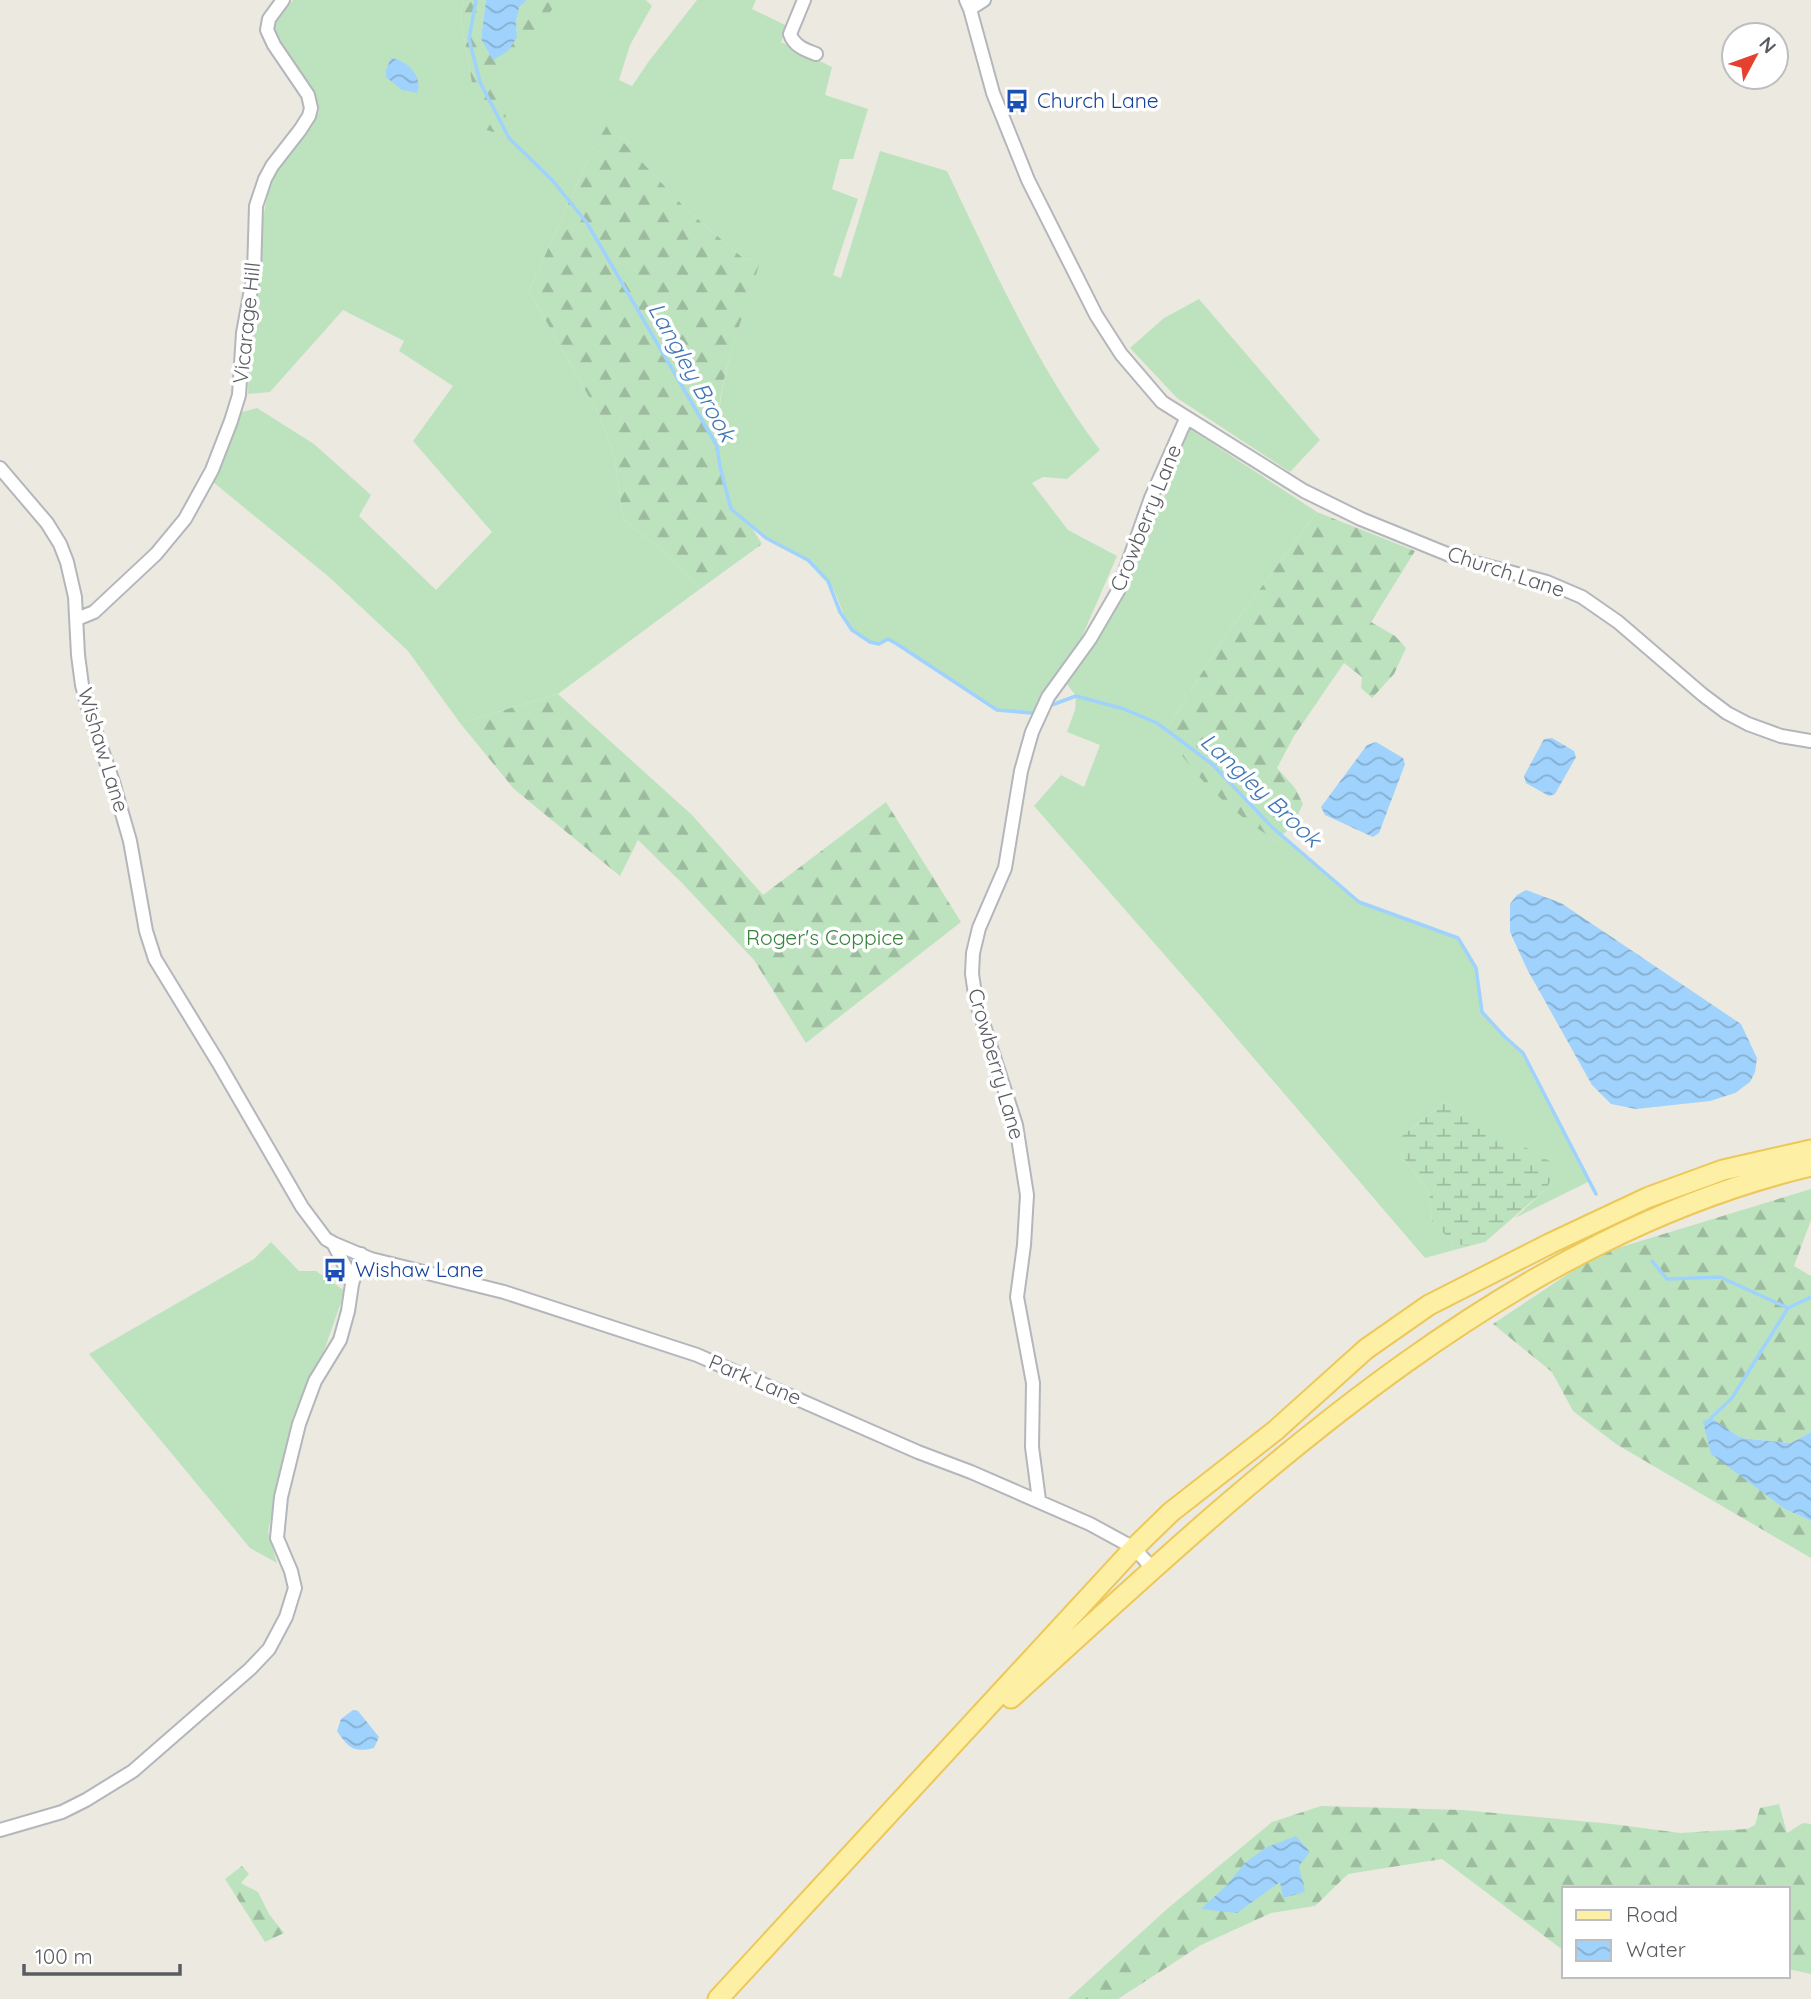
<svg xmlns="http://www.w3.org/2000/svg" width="1811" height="1999" font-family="Quicksand,sans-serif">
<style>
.grass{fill:#bde3be}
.forest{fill:url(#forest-firs)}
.wetland{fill:url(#wetland-marsh)}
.water{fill:url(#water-waves)}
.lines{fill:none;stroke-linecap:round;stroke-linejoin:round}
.stream{stroke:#9fd2fc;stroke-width:3.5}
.street-casing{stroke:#b3b6bb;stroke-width:16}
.primary-casing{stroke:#edc758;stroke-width:23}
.street{stroke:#fff;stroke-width:12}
.primary{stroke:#fdf0a4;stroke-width:19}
.labels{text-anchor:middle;stroke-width:7;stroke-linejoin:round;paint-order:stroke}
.transit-label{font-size:21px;fill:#164399;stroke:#fff;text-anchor:start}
.street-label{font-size:21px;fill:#595c61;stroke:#fff}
.park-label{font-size:21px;fill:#36833c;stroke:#fff}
.water-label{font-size:23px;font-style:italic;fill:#4077b5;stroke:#fff}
</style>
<defs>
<pattern id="forest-firs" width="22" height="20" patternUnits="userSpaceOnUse" patternTransform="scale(1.75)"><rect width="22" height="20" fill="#bde3be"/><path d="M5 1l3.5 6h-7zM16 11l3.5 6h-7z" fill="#9dbb9e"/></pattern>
<pattern id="wetland-marsh" width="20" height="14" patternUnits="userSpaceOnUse" patternTransform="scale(1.75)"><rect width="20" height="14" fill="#bde3be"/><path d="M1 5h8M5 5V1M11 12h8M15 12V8" fill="none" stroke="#9dbb9e"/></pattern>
<pattern id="water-waves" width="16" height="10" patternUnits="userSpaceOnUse" patternTransform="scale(1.75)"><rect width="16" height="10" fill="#9fd2fc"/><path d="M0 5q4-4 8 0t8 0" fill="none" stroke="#85aecf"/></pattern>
</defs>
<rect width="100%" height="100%" fill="#ece9e0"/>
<!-- grass -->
<path class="grass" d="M293,0h171l-4,15 11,62 9,5 80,-82h86l6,6 -22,39 -11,35 13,6 17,-25 48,-61h59l-4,9 33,16 2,4 -6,13 51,25 -7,28 43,14 -15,50h-13l-8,30 26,10 -25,76 8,3 39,-127 67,20c46,96 89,194 153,279l-33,29 -24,-2 -11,6 36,47 49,26 -36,83 -49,74 -35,-3 -109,-71c-10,5 -15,5 -24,-1 -25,-17 -21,-36 -36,-58 -16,-22 -41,-26 -62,-42 -10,-8 -23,-17 -33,-27 -5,-6 -6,-17 -8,-25 -22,-75 13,-152 34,-224l-16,-4 -57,-49 -79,-83 -15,25 -63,140 68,120 17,43 9,65 35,28 42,42 -142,105 -98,29 -52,-72 -79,-74 -116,-95 29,-70 15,-4 57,36 57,51 -12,21 77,74 56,-58 -79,-91 40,-55 -54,-35 5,-10 -61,-31 -73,82 -22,2 1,-39 10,-70v-49l13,-61 47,-63 -3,-16 -43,-64 2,-9z
M1199,299l121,141 -30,32 -113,-74 -47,-50 34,-30z
M1187,427l130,85 -92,124 -59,94c21,40 75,80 109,111l7,-6 77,67 99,36 18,30 6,44 23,25 18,16 67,128 -75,37 31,-29 7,-25 -108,-62 -37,29 -8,22 29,39 3,29 22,23 15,2 -44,12 -227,-265 -164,-187 27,-31 23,12 16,-42 -33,-13 8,-22 1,-14 -9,-12 55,-85 47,-114z
M271,1242l28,29h17l29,20 -26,74 -26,52 -25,115 9,31 -27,-15 -161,-194 165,-95z"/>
<!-- forest -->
<path class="forest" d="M464,0h22l-5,39 36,-2 -1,-15 3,-16 8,-6h33l-35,42 -34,29 16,49 -5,11 -9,1 -13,-4 -20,-113z
M607,125l79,84 57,49 17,4c-18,60 -45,121 -43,184 0,21 9,42 14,63l16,11 15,24 -62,45 -42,-42 -35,-28 -9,-65 -17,-43 -68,-120 63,-140z
M1317,512l98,39 -44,71 24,14 11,12 -12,26 -22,24 -11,-10 1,-11 -18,-14 -50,73 -17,32 18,20 8,16 -10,21 -17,16c-43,-28 -86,-66 -110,-111l59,-94z
M558,694l134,121 71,80 123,-93 75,120 -155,121 -52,-83 -71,-76 -45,-44 -18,36 -106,-87 -54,-66z
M1811,1189v31l-17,46 17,10v156l-20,11 -50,-5 -30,-20 74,91 26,12v37l-195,-114 -43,-33 -21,-39 -59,-48 105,-70z
M1779,1804l8,29 16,-10 8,1v150l-23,-5v-80h-224v62l-122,-92 -94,15 -33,32 -44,7 -70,32 -83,54h-50l99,-90 105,-87 49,-16 142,4 149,14 68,9 67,-4 8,-4 5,-17z
M242,1866l7,8 -8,9 17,9 11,22 15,19 -19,9 -40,-63z"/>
<!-- wetland -->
<path class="wetland" d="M1445,1102l108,61 1,12 -8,14 -61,53 -16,4 -15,-2 -22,-23 -3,-29 -29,-39 -3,-13z"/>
<!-- water -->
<path class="water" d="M486,0h41l-8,7 -3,15 1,15 -9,14 -15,9 -12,-21z
M391,58c16,2 33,19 26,35l-15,-3 -16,-13v-7z
M1552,738l22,13 2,6 -21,37 -6,2 -23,-13 -2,-7 20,-37z
M1376,742l27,16 2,6 -26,69 -6,4 -48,-22 -4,-8 46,-62z
M1526,890l35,13 180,121 16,34 -2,14 -5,10 -15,11 -25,8 -74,8 -25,-5 -19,-19 -65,-116 -17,-37v-28l7,-9z
M1711,1418l30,20 50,5 20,-11v89l-26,-12 -74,-55 -8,-33z
M353,1710l5,1 21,26 -5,11c-20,5 -26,0 -37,-17l4,-12z
M1296,1836l14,16 -11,14 6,26 -22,6 -3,-16 -43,31 -36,-4 25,-23 19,-23 20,-15z"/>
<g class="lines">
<!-- stream -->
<path class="stream" d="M476,0l-7,39 11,43 29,56 44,43 34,42 130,223 3,21 11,42 35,29 42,22 20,21 12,31 12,18 18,12 9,2 9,-5 9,5 100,66 35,3 6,-3
M1049,706l27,-10 48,13 33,14 55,41 61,64 86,74 99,36 18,30 6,44 23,25 18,16 73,141
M1652,1261l15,18 53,-2 68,31 -56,90 -21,20
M1788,1308l23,-11"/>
<!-- street casing -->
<g class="street-casing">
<path id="street" d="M804,0l-14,34c4,12 15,16 26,20
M966,0l4,9 23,84 35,87 68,135 25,39 41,48 142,89 57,28 96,39 90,24 35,15 36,25 85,73 24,18 21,11 33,12 30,5
M970,9l14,-9
M0,468l47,55 13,21 7,18 8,35 3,58 4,30 8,30 23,67 17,59 16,90 9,28 63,103 84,145 24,32 7,4 13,25 6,16
M77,619l17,-7 62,-58 29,-35 27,-49 19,-49 8,-26 4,-62 11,-60 2,-67 9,-27 7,-13 28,-36 9,-14 2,-8 -3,-13 -34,-50 -7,-15 2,-11 14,-19
M333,1243l38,16 133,33 193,63 221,97 53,20 119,52 44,24 19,21
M1039,1500l-7,-53 1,-64 -16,-86 7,-52 3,-50 -11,-70 -40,-124 -4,-27 1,-21 6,-25 26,-60 16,-97 11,-39 16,-35 42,-58 28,-48 33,-93 35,-79
M0,1830l62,-18 24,-12 47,-29 117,-102 19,-20 17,-32 9,-29 -4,-17 -14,-33 4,-41 18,-73 16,-43 25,-41 8,-29 4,-27 9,-30"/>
</g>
<!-- primary casing -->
<g class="primary-casing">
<path id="primary" d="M1011,1698c231,-210 487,-458 800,-532
M718,1999l416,-451 37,-36 105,-82 90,-81 63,-44 122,-62 98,-46 74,-27 88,-20"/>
</g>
<!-- street -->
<use href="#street" class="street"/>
<!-- primary -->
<use href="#primary" class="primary"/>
</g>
<!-- icons -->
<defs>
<g id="bus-bare" transform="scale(1.89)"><path d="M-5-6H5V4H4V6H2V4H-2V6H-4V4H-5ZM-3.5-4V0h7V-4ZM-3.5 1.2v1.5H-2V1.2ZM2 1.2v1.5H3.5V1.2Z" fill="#1a4fb4" stroke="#fff" stroke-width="2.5" paint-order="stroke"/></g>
</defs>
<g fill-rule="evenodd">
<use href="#bus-bare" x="1017" y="101"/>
<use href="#bus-bare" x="335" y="1270"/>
</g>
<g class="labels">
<!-- transit labels -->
<g class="transit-label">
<text x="1037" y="108">Church Lane</text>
<text x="355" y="1277">Wishaw Lane</text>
</g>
<!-- street labels -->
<g class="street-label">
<text transform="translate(247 323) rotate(-84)" y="7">Vicarage Hill</text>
<text transform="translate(1146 518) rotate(-68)" y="7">Crowberry Lane</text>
<text transform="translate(1506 572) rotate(18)" y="7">Church Lane</text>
<text transform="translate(103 750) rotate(73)" y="7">Wishaw Lane</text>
<text transform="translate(996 1064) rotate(74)" y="7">Crowberry Lane</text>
<text transform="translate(755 1380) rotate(23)" y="7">Park Lane</text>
</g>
<!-- park labels -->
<g class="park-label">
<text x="825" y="945">Roger's Coppice</text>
</g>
<!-- water labels -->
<g class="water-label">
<text transform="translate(692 372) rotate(61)" y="8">Langley Brook</text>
<text transform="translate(1261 790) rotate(43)" y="8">Langley Brook</text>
</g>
</g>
<!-- legend -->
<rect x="1562" y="1887" width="228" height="91" fill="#ffffff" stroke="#bdbec0" stroke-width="2"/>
<rect x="1576" y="1910" width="35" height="10" fill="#fdf0a4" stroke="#bdbec0" stroke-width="2"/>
<text x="1626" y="1922" font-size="21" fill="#595c61">Road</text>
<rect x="1576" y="1940" width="35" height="21" fill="url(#water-waves)" stroke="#bdbec0" stroke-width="2"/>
<text x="1626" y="1957" font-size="21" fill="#595c61">Water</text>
<!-- north arrow -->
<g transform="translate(1755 56) rotate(49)"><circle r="33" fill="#ffffff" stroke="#bdbec0" stroke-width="2"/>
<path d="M0-5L12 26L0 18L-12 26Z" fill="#e4412e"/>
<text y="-10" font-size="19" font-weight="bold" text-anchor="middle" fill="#595c61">N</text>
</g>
<!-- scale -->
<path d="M24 1964v10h156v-10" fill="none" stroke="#595c61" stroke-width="3.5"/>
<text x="35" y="1964" font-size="21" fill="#595c61" stroke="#ffffff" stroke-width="5" paint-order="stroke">100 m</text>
</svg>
